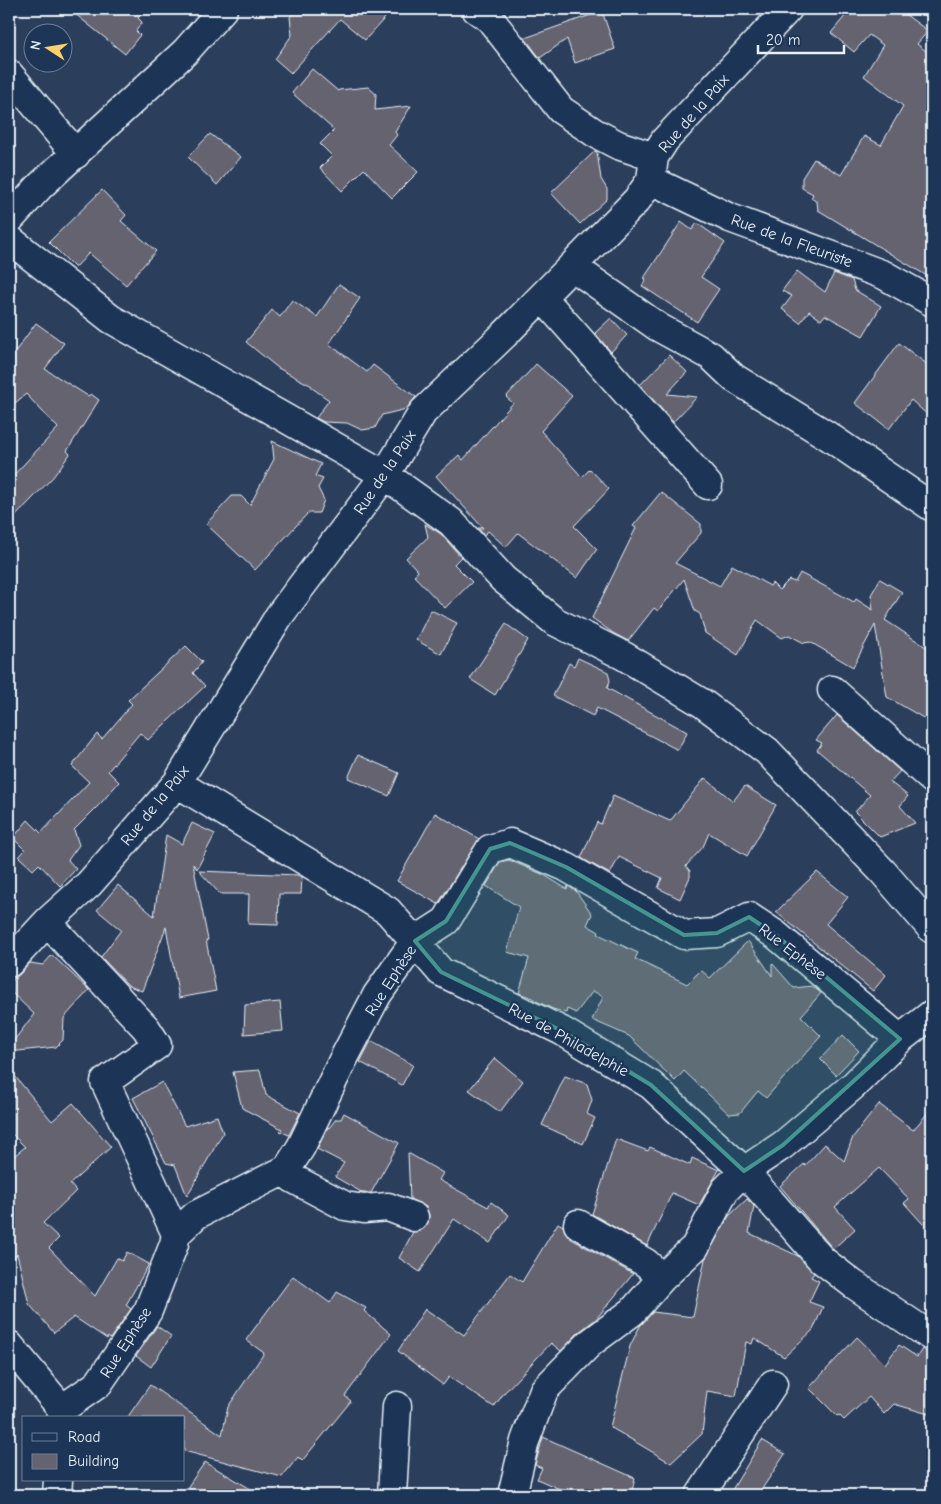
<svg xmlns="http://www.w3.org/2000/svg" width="941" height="1504" font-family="'Comic Neue',sans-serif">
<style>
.building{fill:#656370;stroke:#e8f1f8}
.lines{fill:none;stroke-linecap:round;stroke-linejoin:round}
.street-casing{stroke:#e8f1f8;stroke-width:31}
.street{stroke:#1d3557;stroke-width:28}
.marked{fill:#459590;fill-opacity:0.2;stroke:#459590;stroke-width:4;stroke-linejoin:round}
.labels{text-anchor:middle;stroke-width:5;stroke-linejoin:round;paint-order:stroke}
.street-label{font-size:16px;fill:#e8f1f8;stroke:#1d3557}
</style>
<rect width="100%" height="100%" fill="#2b3e5c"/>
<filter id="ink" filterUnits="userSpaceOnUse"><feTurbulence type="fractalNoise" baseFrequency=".02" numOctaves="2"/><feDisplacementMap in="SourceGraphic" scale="10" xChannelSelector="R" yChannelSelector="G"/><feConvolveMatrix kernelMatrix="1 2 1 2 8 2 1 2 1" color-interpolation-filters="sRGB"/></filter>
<g filter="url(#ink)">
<!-- building -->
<path class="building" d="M69,9h76l-7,9 4,4 -6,9 4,4 -15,19z
M297,9h96l-28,31 -25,-21 -49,54 -16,-14 17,-24 -2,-18z
M851,9h47l30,22 -11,13 14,11 -6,8 7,6v210l-114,-69 -1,-8 -6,-4 2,-4 -11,-6v-10l12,-19 27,16 23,-39 17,9 22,-39 -39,-30 19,-31 -14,-10 -15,17 -23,-19z
M602,11l13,38 -40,14 -8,-24 -27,19 -15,-20z
M312,69l26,22 1,-1 29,-3 8,7 -1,16 36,-4 -16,26 2,3 -8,10 29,27 -26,26 -28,-29 -22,22 -22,-23 12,-12 -12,-12 14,-14 -42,-37z
M210,134l31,23 -24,28 -29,-28z
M595,151l2,1 4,27 6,10v10l-27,25 -29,-31z
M102,190l24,25 -5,6 35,30 -30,34 -37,-32 -14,15 -26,-26z
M681,222l11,8 5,-7 28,20 -24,34 18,12 -22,33 -55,-36 4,-7 -2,-1z
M797,271l28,21 9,-19 18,7 3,10 26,16 -18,30 -38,-21 -4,5 -12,-9 -9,12 -18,-14 10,-13 -10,-5z
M339,284l21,14 -31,46 38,28 6,-7 43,32 -10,12 -24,6 -7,13 -13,2 -15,-7 -23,-1 -8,-4 13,-18 -17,-12v-2l-34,-18 -32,-26 26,-32 8,7 12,-17 25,17z
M611,318l16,17 -16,17 -16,-19z
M36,323l28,20 -19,26 43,27 3,-2 8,6 -32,51 3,3 -17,23 -44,46v-43l49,-52 -32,-34 -17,14v-48z
M899,343l33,25v51l-21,-19 -22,29 -34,-26z
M669,355l18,17 -20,22 30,3 -24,25 -33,-37z
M536,364l36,32 -31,35 41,46 8,-8 19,20 -35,37 23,23 -20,29 -59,-45 -12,14 -18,-16 -4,4 -6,-7h5l-47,-52 23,-21 4,5 50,-57 -7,-6z
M272,441l49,23 -6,12 8,3 -5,9 6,12 -5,13h-11l-53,57 -49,-46 26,-28h9l9,9 24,-46z
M661,492l40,32v9l-26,30 45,23 12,-21 38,21 2,-3 7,7 10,-10 6,2 5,-9 54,29 2,-3 17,11 -2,-15 9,-16 22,13 -17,28 47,31v72l-45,-26 -12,-72 -22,42 -43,-25 -6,1 -15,-8 -7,3 -25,-18 -19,35 -33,-22 -5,-19 -5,-3 -11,-32 -26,32 -4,-3 -26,33 -15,-8 -21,-15 44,-90 -3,-2z
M425,524l16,10 20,23 -7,7 18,18 -27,26 -31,-32 4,-5 -12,-13 22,-21z
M431,610l26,13 -16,31 -25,-14z
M506,624l22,16 -33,55 -25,-16z
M186,646l16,16 -9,11 12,13 -57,54 -8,-7 -32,38 11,11 -18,21 -27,27 5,15 -11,15 8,9 -16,17 -21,-22 -6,6 -14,-13 6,-7 -12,-12 15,-18 13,13 48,-51 -17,-16 25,-32 5,5 30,-35 -4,-4z
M578,658l30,14 2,9 -3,7 80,44 -9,18 -81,-42 -4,8 -40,-20 16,-33 5,3z
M837,715l63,56 -10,11 18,14 -8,10 15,17 -35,14 -25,-25 15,-17 -53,-45 5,-7 -6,-3z
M358,755l41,18 -10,23 -41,-18z
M705,778l28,23 12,-15 31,19 -29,51 -38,-23 -6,14 -17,19 4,5v6l-10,22 -22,-11 4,-10 -43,-21 -9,17 -29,-16 16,-36 4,2 12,-28 57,25z
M435,813l44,26 -41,65 -41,-23z
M192,823l23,11 -18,35 -4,-5 15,76h-2l10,51 -37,7 -13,-71 -24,64 -13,-5 -28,-29 20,-27 -24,-20 21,-25 36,31 12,-81 16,9z
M509,860l35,15 23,14 1,-3 8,5 16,23 -5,11 12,7 -1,2 40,19 -3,6 52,25 14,-14 9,8 38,-37 24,35v-13l22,25 18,-2 9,7 -20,23 20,20 -55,62 -8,-7 -18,22 -11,1 -45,-43 -9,10 -46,-45 -37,-16 11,-23 -10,-6 -17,22 -9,-4 -1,4 -13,-4 -19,-9 -1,-2 -14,-5 10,-35 -22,-6 12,-45 -33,-21 14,-24z
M199,871l99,4 4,2 -1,17h-22l-1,31 -30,-1 1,-30h-29z
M817,872l31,25 -22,27 60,51 -13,16 -97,-79z
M52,955l37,35 -25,28 -1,22 -7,7 -47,5v-5l25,-33 -25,-24v-7l11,-9 10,-11 13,2z
M280,1002l3,29 -39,3 1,-29z
M843,1035l16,16 -23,24 -16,-16z
M371,1041l42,24 -11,20 -42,-23z
M495,1058l28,23 -23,31 -31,-22z
M9,1069l43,52 21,-18 38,44 -41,37 6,7 -33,32 16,15 -10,10 46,48 22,-38 5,3 5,-9 22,12 -23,41 5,4 -21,30 -2,-2 -1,2 -33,-22 -20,16 -25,-29 -12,-50 -8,9v-103l16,-13 -16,-16z
M260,1070l6,25 34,18 -11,22 -9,-4 2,-2 -40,-21 -9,-36z
M565,1076l22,8 5,16 -5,14 8,4 -12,26 -41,-19z
M162,1082l23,44 32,-10 6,17 -36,63 -12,-31 -9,-2 -33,-65z
M879,1104l34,26 19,-22v126l-28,-31 5,-4 -30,-31 -44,39 20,22 -22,20 -53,-63 24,-22 1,2 20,-22 19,17 9,-24z
M344,1113l55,30 -28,50h-8l-28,-16 9,-14 -27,-14 11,-22 1,1 7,-9h5z
M616,1139l32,12 2,-4 40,18 2,-7 27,12 -20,35 -27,-12 -25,53 -55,-32z
M408,1153l35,20 -4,7 49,27 3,-5 18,13 -19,28 -36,-24 -34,53 -21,-14 14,-26 10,-3 5,-6 1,-8 -3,-8 -16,-8z
M747,1199l7,7 -5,27 49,23 16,17 -3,4 8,4 -10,21 14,5 -10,23 -29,27 -30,-19 -2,6 -6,-2 -10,54 -29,-5 -5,43 -31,29 -61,-36 20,-81 10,-20 13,-14 40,5 12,-58 24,-43z
M558,1223l5,3 2,6 5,6 63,36 -37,45 -17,13 -18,19 -10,-8 -47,50 -10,14 -45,-30 -6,8 -45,-34 27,-42 39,26 46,-61 12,8z
M293,1276l37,27 7,-11 29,16 -2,3 27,23 -46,62 6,5 -49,60 -4,-4 -16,20 -98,-26v-33h-57l23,-33 72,50 6,-28 36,-54 -18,-13z
M157,1326l14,10 -20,31 -15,-11z
M857,1337l28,27 14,-19 18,12 5,-8 10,3v63l-38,-11 -10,10 -15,-17 -25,23 -5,-5 -2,1 -28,-28z
M543,1437l92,41 -4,17h-58l-36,-16 5,-11 -7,-3z
M762,1440l23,14 -27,41h-29z
M205,1462l56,33h-79z"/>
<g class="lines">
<!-- street casing -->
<g class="street-casing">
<path id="street" d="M476,9l14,10 71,91 34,23 23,12 36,12
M9,74l67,80
M651,180l79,38 154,57 48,27
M9,220l31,-34 145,-134 38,-43
M9,239l102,80 274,156 66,47 52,57 51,42 70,35 78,47 65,48 116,121 49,57
M573,267l85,60 53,29 23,22 94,58 104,71
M542,297l166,188
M832,690l100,89
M177,783l211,128 53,61 121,59 89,54 93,86 78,89 31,24 79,53
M47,922l99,106 11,17 -52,37 71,152
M9,963l38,-41 42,-38 88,-101 102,-167 106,-141 38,-63 82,-78 132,-134 14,-20 3,-23 11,-17 123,-131
M287,1169l5,9 53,28 19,3 24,-2 26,10
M578,1224l68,39 16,15
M9,1345l53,64v9
M62,1409l36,-25 50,-73 26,-67 2,-10 20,-19 91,-46 14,-22 43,-89 33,-63 38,-54 31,-20 44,-72 20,-6 56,24 118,68 33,-2 32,-16 27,18 124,104
M57,1495l1,-15
M392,1495l5,-89
M512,1495l13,-54 19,-51 46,-47 42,-31 30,-34 33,-31 30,-57 19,-19 39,-26 71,-60 46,-46 32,-25
M700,1495l73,-111"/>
</g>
<!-- street -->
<use href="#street" class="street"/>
</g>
</g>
<!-- marked area -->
<path class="marked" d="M510,843l56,24 118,68 33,-2 32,-16 27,18 124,104 -117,106 -39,26 -93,-86 -89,-54 -121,-59 -26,-31 31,-20 44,-72z"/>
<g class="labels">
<!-- street labels -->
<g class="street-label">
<text transform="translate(693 113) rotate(-49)" y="6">Rue de la Paix</text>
<text transform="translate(792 240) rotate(20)" y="6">Rue de la Fleuriste</text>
<text transform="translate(384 472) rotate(-56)" y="6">Rue de la Paix</text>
<text transform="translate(154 805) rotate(-51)" y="6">Rue de la Paix</text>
<text transform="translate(793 951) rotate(38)" y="6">Rue Ephèse</text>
<text transform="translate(390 980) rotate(-57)" y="6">Rue Ephèse</text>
<text transform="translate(569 1039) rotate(29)" y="6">Rue de Philadelphie</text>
<text transform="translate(125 1342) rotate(-57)" y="6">Rue Ephèse</text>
</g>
</g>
<!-- margin -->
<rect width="941" height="1504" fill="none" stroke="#1d3557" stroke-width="30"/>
<rect x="15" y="15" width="911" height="1474" fill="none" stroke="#e8f1f8" stroke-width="2" filter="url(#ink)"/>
<!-- legend -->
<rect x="22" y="1416" width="162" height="65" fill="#1d3557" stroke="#6e8097"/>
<rect x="32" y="1433" width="25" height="8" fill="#1d3557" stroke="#6e8097"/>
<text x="68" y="1442" font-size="15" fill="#e8f1f8">Road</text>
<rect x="32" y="1454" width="25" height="15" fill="#656370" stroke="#6e8097"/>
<text x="68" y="1466" font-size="15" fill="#e8f1f8">Building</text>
<!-- north arrow -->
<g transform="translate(48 48) rotate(282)"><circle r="24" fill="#1d3557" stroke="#6e8097"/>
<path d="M0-4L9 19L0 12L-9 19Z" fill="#ffd166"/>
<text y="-8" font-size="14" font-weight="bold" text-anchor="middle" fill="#e8f1f8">N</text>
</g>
<!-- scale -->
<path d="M758 45v8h86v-8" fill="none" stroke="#e8f1f8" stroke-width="2.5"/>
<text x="766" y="45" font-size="15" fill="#e8f1f8" stroke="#1d3557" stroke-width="4" paint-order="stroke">20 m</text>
</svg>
